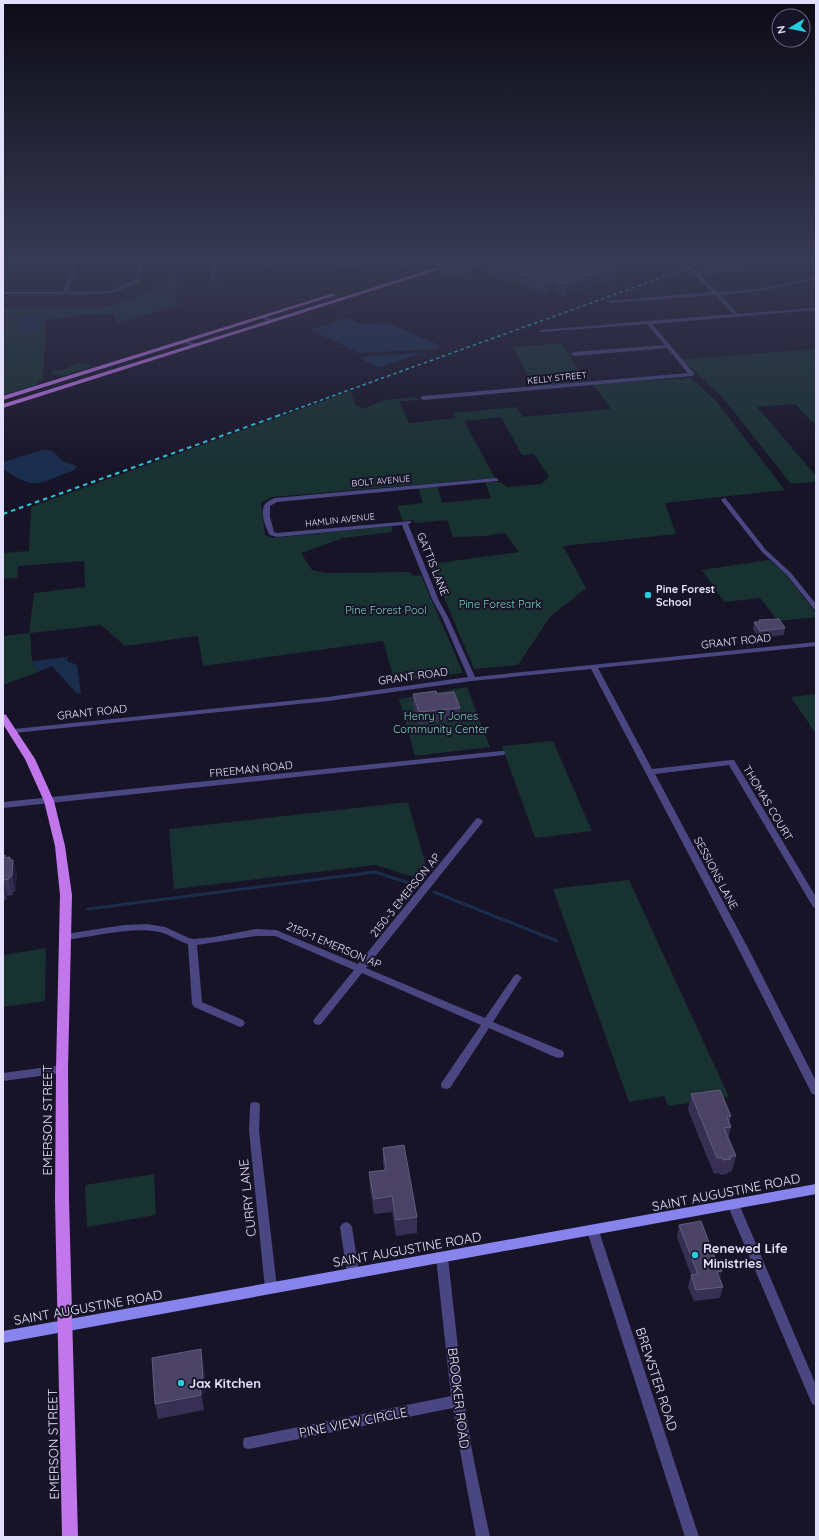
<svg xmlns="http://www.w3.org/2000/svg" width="819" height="1540" font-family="Quicksand,sans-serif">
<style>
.green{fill:#183131}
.water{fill:#192d4d}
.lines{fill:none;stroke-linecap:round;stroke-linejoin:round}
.stream-far1{stroke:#192d4d;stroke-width:1.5}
.stream{stroke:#192d4d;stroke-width:3}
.minor{fill:#494681;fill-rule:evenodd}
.secondary{fill:#8884ee;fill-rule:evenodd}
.primary{fill:#c176ec;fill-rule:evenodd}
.rail-far1{stroke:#26cce0;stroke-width:1.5;stroke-dasharray:3.5 3;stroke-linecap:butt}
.rail{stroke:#26cce0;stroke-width:2;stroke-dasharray:4.5 4;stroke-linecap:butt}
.wall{fill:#383054}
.shaded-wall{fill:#231d3b}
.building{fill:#4a4366;stroke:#625c7d}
.poi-dot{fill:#26cce0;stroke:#181428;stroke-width:1.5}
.labels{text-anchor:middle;stroke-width:4;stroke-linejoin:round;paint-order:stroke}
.far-street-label{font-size:9px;fill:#e3e0fb;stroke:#181428}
.street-label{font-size:11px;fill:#e3e0fb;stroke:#181428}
.poi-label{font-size:11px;font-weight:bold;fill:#e3e0fb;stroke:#181428;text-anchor:start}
.park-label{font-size:11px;fill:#75d2bb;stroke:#181428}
.near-street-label{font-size:13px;fill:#e3e0fb;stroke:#181428}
.near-poi-label{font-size:13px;font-weight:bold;fill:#e3e0fb;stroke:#181428;text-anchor:start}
</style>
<rect width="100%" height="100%" fill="#181428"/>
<!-- green -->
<path class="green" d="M717,259h41l5,8 -64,4 -4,-4z
M171,277h5l1,19 -6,3 10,4 17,-4 -77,23 -4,3 -3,-11 -37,1 -10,3 -21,2 -3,58 -7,7 -33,10v-42l3,-38h-3v-8l80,1 30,-2 53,-21z
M562,343l23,38 -50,6 -23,-40z
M816,349v73h-4l-17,-18 -38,3 59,69v6l-25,2 -67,-85 -42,-40z
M77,363l11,1 4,2 -30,10 -11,-2v-3l14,-2z
M691,378l25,23 69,89 -120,13 11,31 -113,12 23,42 -36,29 -32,48 -44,4 -44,-105 89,-12 -14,-19 -20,3 -32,1 -6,-17 -32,3 -2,-3 -10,1 -6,-15 26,-3 -5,-15 19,-2 5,17 49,-5 -6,-16h15l7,5 34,-3 8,-7 -15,-23 -12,1 -21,-38 -37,4 31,57 -223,19 -11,6 4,32 8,3 119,-12v6l-49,6 -42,15 11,17 13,3 85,-1 3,4 8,-1 42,98 -68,9 -12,-41 -180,25 -5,-30 -73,10 -24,-21 -71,8 2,28 6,11 -35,13v-49l26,-3 5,-40 51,-6 -1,-26 -66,5 -1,12 -14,1v-26l26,-2 2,-44 320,-116 3,12 8,6 23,-9 31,-3 3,3 -20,1 10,22 47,-5 -3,-5 63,-6 7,10 88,-8 -18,-25z
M769,560l16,13 31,40v4l-38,4 -18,-23 -36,4 -22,-32z
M467,687l23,60 -75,9 -16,-57z
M816,694v40l-25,-37z
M553,741l39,90 -57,7 -33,-92z
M408,802l18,64 -8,12 -43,-13 -201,24 -5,-60z
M629,880l100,217 -61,9 -4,-10 -35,6 -76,-213z
M46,948l-1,53 -42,6v-52z
M154,1174l2,41 -69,12 -2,-42z"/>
<!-- water -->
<path class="water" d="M661,262l7,2 -26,9 -8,-2 4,-3z
M21,315h43l-22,4 -4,12 -11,3 -9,-1 1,-17z
M343,319h8l7,4 10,1 20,-1 51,22 1,2 -3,2 -78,4 -48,-23z
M426,352l-45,15h-5l-16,-9 12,-2z
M43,450c12,0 11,3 19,10 3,3 11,4 15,6l-2,4c-36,12 -37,23 -72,-1v-7z
M68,657l-1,4 10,4 4,28 -4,1 -25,-28 -14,6 -6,-11z"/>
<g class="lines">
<!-- stream-far1 -->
<path class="stream-far1" d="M179,259l-1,12 2,25"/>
<!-- stream -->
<path class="stream" d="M434,892l123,49
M88,909l287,-37 34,11"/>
<!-- minor -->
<path class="minor" d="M10,259h4l-9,20 -2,1v-6z
M75,259h4l-11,33 41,-1 25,-10 6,-22h4l-6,24 -26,10 -12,1h-97v-2h60z
M212,259h4v11l38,-1 30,-10h6l-36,12 -38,1 -1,6 3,3 -2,1 -5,-4z
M383,259h5l28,10 -4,1z
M667,259c10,-1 23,5 30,13l68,-5 2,1 -2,1 -66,5 18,18 43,-3 56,-12v2l-56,12 -40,4 18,19 78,-6v2l-164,14 42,49v2l-2,1 -269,24 -3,-2 3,-2 265,-23 -21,-25 -93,8 -3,-2 3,-2 91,-7 -18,-21 -106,8 -2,-1 2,-1 192,-16 -18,-19 -106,8v-2h2l101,-9 -24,-24z
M261,316h4l9,5 -2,1 -11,-4z
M183,340h4l11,5 -3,2 -12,-5z
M496,478l2,1v2l-221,21 -7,4v11l4,15 3,1 134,-12v2l-3,1 31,77 9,16 27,60 341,-35v4l-218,22 54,101 79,-9h3l82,137v11l-3,-1 -84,-142 -74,9 93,174 68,133v14l-4,-1 -74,-146 -147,-279 -119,12 -144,20 -314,32 -4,-2 4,-2 314,-32 140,-20 -26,-60 -9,-16 -31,-76 -125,12 -7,-2c-5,-7 -11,-25 -4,-32 2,-2 6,-4 9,-5z
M724,498l2,1 40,51 25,23 25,31v6l-2,-1 -27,-34 -25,-23 -41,-52z
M501,751h3l1,2 -1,2 -501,53v-6z
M479,818l4,3 -1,2 -116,145 119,50 29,-42 3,-2 3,2 2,2 -2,2 -27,42 70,29 1,3 -1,3 -4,1 -4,-1 -66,-29 -39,60 -4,1 -4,-1 -1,-3 1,-3 39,-57 -119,-52 -41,51 -3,1 -3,-1 -2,-3 2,-3 39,-48 -79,-34h-19l-59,9 5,57 41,18 2,3 -2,3 -3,1 -46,-20 -2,-3 -4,-60c-10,-3 -19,-10 -29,-12 -27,-6 -67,5 -94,8l-3,-1 -2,-2 2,-2 3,-1 59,-9 23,-1 18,3 24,11 5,1 20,-2 42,-8 20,1 82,34 118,-145z
M62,1065l4,1 1,3 -1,3 -4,1 -59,8v-8z
M255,1102l4,1 1,3 -1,25 18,157 -2,4 -4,1 -4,-1 -2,-4 -16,-157 1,-25 1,-3z
M733,1199l4,2 2,3 77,181v21l-4,-2 -85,-200 2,-3z
M346,1222l4,2 2,3 7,46 -2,4 -4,1 -4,-1 -2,-4 -7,-46 2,-3z
M593,1226l4,1 2,4 100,306h-14l-98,-306 2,-4z
M442,1253l4,1 2,4 16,143 9,55 17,81h-14l-15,-81 -8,-48 -204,41 -5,-1 -1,-5 1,-5 5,-1 202,-41 -15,-138 2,-4z"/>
<!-- secondary -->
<path class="secondary" d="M816,1184v10l-813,149v-12z"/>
<!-- primary -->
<path class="primary" d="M464,259h8l-469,149v-4z
M331,294l5,1 -333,105v-4z
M3,714l3,1 29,44 19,42 11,45 7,49 -4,174 1,131 9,337h-16l-7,-337 1,-131 4,-174 -5,-49 -11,-45 -19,-42 -22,-35z"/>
<!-- rail-far1 -->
<path class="rail-far1" d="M277,416l436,-157"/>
<!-- rail -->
<path class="rail" d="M3,514l277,-99"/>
</g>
<!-- wall -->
<path class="wall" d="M324,259l51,3 -25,8 -26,-8z
M457,259l159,9 -1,11 -50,17 -11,-4 -9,3 -41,-16 -2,1 -16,-7 -17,6 -31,-4v-10z
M759,620l26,8 -1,7 -25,3 -6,-9 1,-7h5z
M413,694h24l23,14 -1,11 -40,5 -6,-19z
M3,855h2l1,3 5,2h2l4,15 -2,16 -2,1v3l-6,1v4h-4z
M691,1094l40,22 -2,7 2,4 -3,12 8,17 -4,15 -4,1 -1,2 -7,1 -1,-2 -5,1 -26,-64z
M383,1148l34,69v16l-21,3 -4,-24 -18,2 -4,-26 -1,-16 15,-2 -1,-7z
M679,1225l38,38 5,8 -2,8 3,8 -3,11 -26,3 -6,-14 3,-12 -14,-38z
M204,1365l2,28 -4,1 2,16 -46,9 -3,-15z"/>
<!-- shaded-wall -->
<path class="shaded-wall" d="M375,259v3l-25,8v-3z
M486,263v10l-17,6v-11z
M505,268l-1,11 -2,1v-11z
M616,268l-1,11 -50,17v-11z
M555,281l-1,11 -9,3 1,-12z
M10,857l2,10 1,-7 4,15 -2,16 -3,-15z
M9,876l4,16v3l-4,-16z
M3,880l4,16v4l-4,-15z
M722,1271l-3,11 -2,-10z
M201,1349l3,16 2,28 -4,1 2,16 -3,-15 -1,-16z"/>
<!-- building -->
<path class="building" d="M324,259h51l-25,8z
M457,259h134l25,9 -51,17 -10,-4 -9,2 -41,-15 -3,1 -16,-6 -17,5 -31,-3z
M779,619l6,9 -25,3 -6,-9h6l-1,-2z
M436,691l1,3 17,-2 6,16 -41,4 -6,-18z
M3,855h2v3l5,-1v3h3l-1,16h-3v3l-6,1z
M720,1090l11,26 -4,1 4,10 -7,1 12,28h-6l1,3 -8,1 -1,-2h-5l-26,-64z
M404,1145l13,72 -21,3 -4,-24 -18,3 -5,-27 17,-2 -3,-22z
M701,1221l16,42h2l3,8 -5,1 6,15 -27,3 -5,-15 7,-1 -19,-49z
M201,1349l2,29 -3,1 1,16 -46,9 -3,-46z"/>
<!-- sky -->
<linearGradient id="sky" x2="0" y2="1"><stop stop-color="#0d0b16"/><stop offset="0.55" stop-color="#373a53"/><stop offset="1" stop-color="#373a53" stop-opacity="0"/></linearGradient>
<rect width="819" height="474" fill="url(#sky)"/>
<!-- markers -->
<g class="poi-dot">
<circle cx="648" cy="595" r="4"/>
<circle cx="695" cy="1255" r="4"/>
<circle cx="181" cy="1383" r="4"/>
</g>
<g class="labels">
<!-- far-street labels -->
<g class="far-street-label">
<text transform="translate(557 378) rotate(-6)" y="3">KELLY STREET</text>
<text transform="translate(381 481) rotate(-5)" y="3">BOLT AVENUE</text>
<text transform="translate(340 520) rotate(-6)" y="3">HAMLIN AVENUE</text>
</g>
<!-- street labels -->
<g class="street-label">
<text transform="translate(433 564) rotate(68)" y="4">GATTIS LANE</text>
<text transform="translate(736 641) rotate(-6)" y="4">GRANT ROAD</text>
<text transform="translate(413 676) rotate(-8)" y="4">GRANT ROAD</text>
<text transform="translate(92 712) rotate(-6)" y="4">GRANT ROAD</text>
<text transform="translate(251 769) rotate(-6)" y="4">FREEMAN ROAD</text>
<text transform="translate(768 803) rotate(59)" y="4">THOMAS COURT</text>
<text transform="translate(716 873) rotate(62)" y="4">SESSIONS LANE</text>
<text transform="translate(405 895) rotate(-51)" y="4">2150-3 EMERSON AP</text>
<text transform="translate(334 945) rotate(23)" y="4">2150-1 EMERSON AP</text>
</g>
<!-- poi labels -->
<g class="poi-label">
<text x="656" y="593">Pine Forest<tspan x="656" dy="13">School</tspan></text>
</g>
<!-- park labels -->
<g class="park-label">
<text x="500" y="608">Pine Forest Park</text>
<text x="386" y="614">Pine Forest Pool</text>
<text x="441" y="720">Henry T Jones<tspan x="441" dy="13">Community Center</tspan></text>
</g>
<!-- near-street labels -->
<g class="near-street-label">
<text transform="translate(47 1120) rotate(-90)" y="5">EMERSON STREET</text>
<text transform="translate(726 1192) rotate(-11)" y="5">SAINT AUGUSTINE ROAD</text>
<text transform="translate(247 1198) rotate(-96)" y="5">CURRY LANE</text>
<text transform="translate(407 1249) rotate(-10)" y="5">SAINT AUGUSTINE ROAD</text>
<text transform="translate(88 1307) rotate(-10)" y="5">SAINT AUGUSTINE ROAD</text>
<text transform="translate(657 1379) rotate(72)" y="5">BREWSTER ROAD</text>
<text transform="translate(459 1398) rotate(83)" y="5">BROOKER ROAD</text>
<text transform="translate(353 1422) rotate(-11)" y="5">PINE VIEW CIRCLE</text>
<text transform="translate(53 1444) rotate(-91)" y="5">EMERSON STREET</text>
</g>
<!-- near-poi labels -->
<g class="near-poi-label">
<text x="703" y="1253">Renewed Life<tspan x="703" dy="15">Ministries</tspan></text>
<text x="189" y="1388">Jax Kitchen</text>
</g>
</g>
<!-- border -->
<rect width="819" height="1540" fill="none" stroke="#e3e0fb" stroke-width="8"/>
<!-- north arrow -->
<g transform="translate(791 28) rotate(260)"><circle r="19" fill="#181428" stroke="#69667c"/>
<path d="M0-3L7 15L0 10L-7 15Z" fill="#26cce0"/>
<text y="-6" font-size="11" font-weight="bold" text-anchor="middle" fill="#e3e0fb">N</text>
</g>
</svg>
